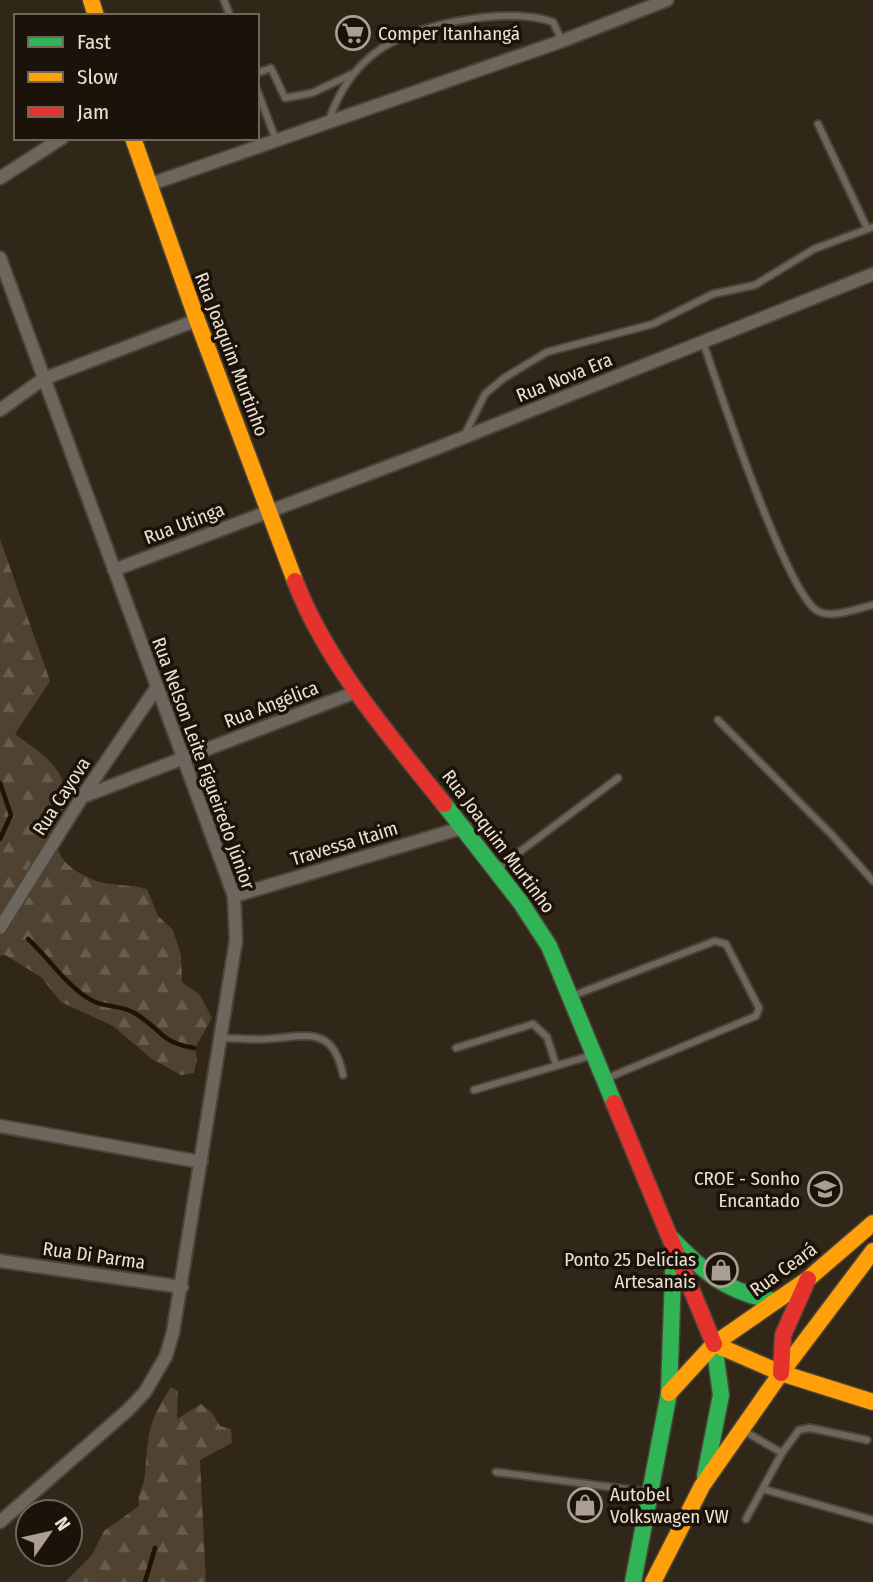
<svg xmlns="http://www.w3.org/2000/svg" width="873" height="1582" font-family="'Fira Sans Condensed',sans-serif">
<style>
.forest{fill:url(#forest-firs)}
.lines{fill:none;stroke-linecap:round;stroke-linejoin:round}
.stream{stroke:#211302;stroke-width:4.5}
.lane-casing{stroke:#4c4438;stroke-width:10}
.street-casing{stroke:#4c4438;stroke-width:16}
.fast-casing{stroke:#4c4438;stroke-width:19}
.slow-casing{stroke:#4c4438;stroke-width:19}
.jam-casing{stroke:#4c4438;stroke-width:19}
.lane{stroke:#6d665c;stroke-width:6}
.street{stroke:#6d665c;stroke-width:12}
.fast{stroke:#30b455;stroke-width:16}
.slow{stroke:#ff9f0a;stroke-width:16}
.jam{stroke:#e5322d;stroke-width:16}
.labels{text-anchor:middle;stroke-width:7;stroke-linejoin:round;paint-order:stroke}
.poi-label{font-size:19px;fill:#ece0d2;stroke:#1b1309;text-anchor:start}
.street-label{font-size:19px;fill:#ece0d2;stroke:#1b1309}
</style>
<defs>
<pattern id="forest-firs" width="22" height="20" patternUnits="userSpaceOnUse" patternTransform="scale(1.75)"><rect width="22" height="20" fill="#4f4230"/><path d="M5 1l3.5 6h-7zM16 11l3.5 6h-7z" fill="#685d4d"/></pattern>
</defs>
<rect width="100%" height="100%" fill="#302719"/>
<!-- forest -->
<path class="forest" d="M0,539l50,142 -35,53c17,13 48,31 49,55 2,42 -30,65 30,91 13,6 37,4 53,9l11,27 15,14 8,25 1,27 18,13 12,23 -17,30 2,11 -3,14 -13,2 -29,-16 -39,-33 -52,-24 -20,-25 -36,-22 -5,1z
M171,1387l7,4 -1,28 24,-15 11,9 8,13 11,3 1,14 -32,17 6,122h-141l27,-27 12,-24 35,-25c-2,-14 5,-19 6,-31 3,-42 3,-53 26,-88z"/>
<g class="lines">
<!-- stream -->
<path class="stream" d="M0,783l11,32 -11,24
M28,939c21,19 41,51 67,63 14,6 28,3 41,12 28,17 23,28 58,34
M145,1582l10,-34"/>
<!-- lane casing -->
<g class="lane-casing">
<path id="lane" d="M224,0l6,16
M257,73l14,-5 14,30 27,-5 40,-19
M257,90l19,50
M329,120c10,-29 27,-55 53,-72 40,-26 127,-41 171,-26l9,19
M818,124l49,104
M703,342c16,47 81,244 113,268 14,10 42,-2 57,-5
M464,436l21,-42 19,-16 43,-26 106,-28 60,-30 42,-9 59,-36 59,-22
M718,720l115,116 40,45
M498,868l120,-90
M572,996l143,-55 11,3 33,64 -3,8 -151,63
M221,1038c14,0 30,2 45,1 39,-2 67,-15 77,36
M456,1048l77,-24 14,13 9,28
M474,1090l119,-35
M744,1431l38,22 17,-23 11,-2 57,12
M496,1472l152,20
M763,1489l110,31
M746,1519l36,-66"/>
</g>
<!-- street casing -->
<g class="street-casing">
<path id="street" d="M0,178l62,-40
M148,185l414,-144 105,-41
M0,258l234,638 2,44 -63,392 -7,24 -21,36 -17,18 -128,112
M0,410l43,-31 154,-59
M114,570l323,-122 436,-174
M82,797l274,-105
M234,896l231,-69
M0,928l82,-131 75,-110
M0,1126l201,36
M0,1261l182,26"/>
</g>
<!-- fast casing -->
<g class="fast-casing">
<path id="fast" d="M444,804l77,99 28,43 65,157
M670,1237c34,35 55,55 105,64
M705,1476l16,-81 -7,-51
M633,1582l36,-189 5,-148"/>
</g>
<!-- slow casing -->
<g class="slow-casing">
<path id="slow" d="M91,0l5,16
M133,138l64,182 98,261
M714,1344l67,29
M781,1373l92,29
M669,1393l45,-49 94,-65 65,-56
M653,1582l49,-96 79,-113 92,-122"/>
</g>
<!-- jam casing -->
<g class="jam-casing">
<path id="jam" d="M295,581c32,83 94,154 149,223
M614,1103l100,241
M781,1373l2,-38 25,-56"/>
</g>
<!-- lane -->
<use href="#lane" class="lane"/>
<!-- street -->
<use href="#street" class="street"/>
<!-- fast -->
<use href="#fast" class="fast"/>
<!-- slow -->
<use href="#slow" class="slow"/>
<!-- jam -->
<use href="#jam" class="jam"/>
</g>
<!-- icons -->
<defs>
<g id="supermarket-ring" transform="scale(1.75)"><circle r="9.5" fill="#1b1309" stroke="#aa9f91" stroke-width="1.5"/><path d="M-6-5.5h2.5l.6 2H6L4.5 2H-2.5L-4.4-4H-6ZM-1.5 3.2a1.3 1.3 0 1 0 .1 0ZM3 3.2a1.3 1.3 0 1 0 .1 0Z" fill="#aa9f91"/></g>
<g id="school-ring" transform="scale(1.75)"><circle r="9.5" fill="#1b1309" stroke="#aa9f91" stroke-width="1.5"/><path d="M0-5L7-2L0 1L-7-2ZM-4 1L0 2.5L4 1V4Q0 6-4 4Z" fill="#aa9f91"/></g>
<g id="shop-ring" transform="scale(1.75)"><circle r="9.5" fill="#1b1309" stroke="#aa9f91" stroke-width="1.5"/><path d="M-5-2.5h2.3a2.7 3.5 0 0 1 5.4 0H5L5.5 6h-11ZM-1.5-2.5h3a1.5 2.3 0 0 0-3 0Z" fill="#aa9f91"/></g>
</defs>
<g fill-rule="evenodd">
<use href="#supermarket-ring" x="353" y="33"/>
<use href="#school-ring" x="825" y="1189"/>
<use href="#shop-ring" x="721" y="1270"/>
<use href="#shop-ring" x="585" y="1505"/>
</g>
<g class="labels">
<!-- poi labels -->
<g class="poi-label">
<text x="378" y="40">Comper Itanhangá</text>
<text x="800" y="1185" text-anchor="end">CROE - Sonho<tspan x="800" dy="22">Encantado</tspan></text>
<text x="696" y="1266" text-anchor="end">Ponto 25 Delícias<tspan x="696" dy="22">Artesanais</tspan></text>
<text x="610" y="1501">Autobel<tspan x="610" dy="22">Volkswagen VW</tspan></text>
</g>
<!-- street labels -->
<g class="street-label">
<text transform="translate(232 354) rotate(69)" y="7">Rua Joaquim Murtinho</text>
<text transform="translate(564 377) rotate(-22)" y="7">Rua Nova Era</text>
<text transform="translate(184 523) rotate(-21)" y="7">Rua Utinga</text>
<text transform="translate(271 704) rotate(-21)" y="7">Rua Angélica</text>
<text transform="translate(204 763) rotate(70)" y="7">Rua Nelson Leite Figueiredo Júnior</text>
<text transform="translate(61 796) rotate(-57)" y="7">Rua Cayova</text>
<text transform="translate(499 841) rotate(53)" y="7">Rua Joaquim Murtinho</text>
<text transform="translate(344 843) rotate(-17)" y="7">Travessa Itaim</text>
<text transform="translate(94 1255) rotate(8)" y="7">Rua Di Parma</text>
<text transform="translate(783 1269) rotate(-36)" y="7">Rua Ceará</text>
</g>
</g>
<!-- legend -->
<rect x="14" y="14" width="245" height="126" fill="#1b1309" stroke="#6f6559" stroke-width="2"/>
<rect x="28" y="37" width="35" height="10" fill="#30b455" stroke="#6f6559" stroke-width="2"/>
<text x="77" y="49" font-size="21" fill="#ece0d2">Fast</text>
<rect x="28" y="72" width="35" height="10" fill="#ff9f0a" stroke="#6f6559" stroke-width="2"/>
<text x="77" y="84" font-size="21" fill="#ece0d2">Slow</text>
<rect x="28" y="107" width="35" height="10" fill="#e5322d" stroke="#6f6559" stroke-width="2"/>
<text x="77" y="119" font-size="21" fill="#ece0d2">Jam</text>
<!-- north arrow -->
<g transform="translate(49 1533) rotate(56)"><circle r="33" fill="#1b1309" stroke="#6f6559" stroke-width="2"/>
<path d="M0-5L12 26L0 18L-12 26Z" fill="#aa9f91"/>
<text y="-10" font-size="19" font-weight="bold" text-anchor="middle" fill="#ece0d2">N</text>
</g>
</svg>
